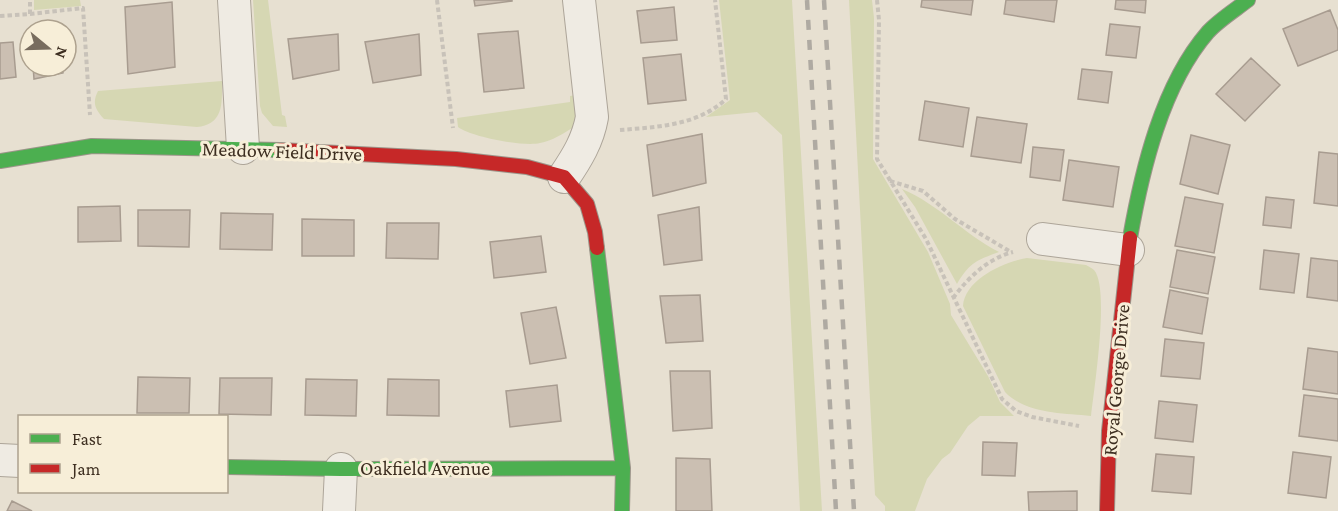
<svg xmlns="http://www.w3.org/2000/svg" width="1338" height="511" font-family="'Crimson Pro',serif">
<style>
.green{fill:#d6d7b3}
.building{fill:#cbbfb2;stroke:#a89c90;stroke-width:1.5}
.lines{fill:none;stroke-linecap:round;stroke-linejoin:round}
.street-casing{stroke:#ada599;stroke-width:34}
.fast-casing{stroke:#9c958a;stroke-width:16}
.jam-casing{stroke:#9c958a;stroke-width:16}
.path{stroke:#c8c2b9;stroke-width:4;stroke-dasharray:4.5 3;stroke-linecap:butt}
.street{stroke:#efebe3;stroke-width:32}
.fast{stroke:#4caf50;stroke-width:14}
.jam{stroke:#c62828;stroke-width:14}
.rail{stroke:#afaaa2;stroke-width:4.5;stroke-dasharray:10 10;stroke-linecap:butt}
.labels{text-anchor:middle;stroke-width:6;stroke-linejoin:round;paint-order:stroke}
.street-label{font-size:20px;fill:#3d2e20;stroke:#f7eed8}
</style>
<rect width="100%" height="100%" fill="#e7e0d1"/>
<!-- green -->
<path class="green" d="M34,0h46l1,6 -47,4z
M253,0h15l14,115 3,1 2,11 -14,-1 -11,-13 -2,-7z
M719,0h73l30,511h-22l-18,-376 -25,-23 -51,5 24,-17z
M849,0h23l2,18 -1,141 55,93 22,52 1,11 37,61 12,26 14,14h-34l-12,10 -18,27 -8,6 -15,20 -12,32h-30v-5l-10,-11z
M222,81c0,22 2,43 -25,46l-93,-8c-9,-10 -12,-16 -6,-28z
M576,95l2,12 -4,20c-10,6 -22,14 -34,16 -16,4 -69,-6 -82,-16l-1,-9 113,-16v-6z
M902,189c36,15 62,45 97,63 -22,8 -30,11 -42,32l-42,-77z
M1027,258l59,7c3,2 6,3 8,5 16,18 0,119 -3,146 -29,-3 -65,-2 -86,-24l-42,-86c2,-27 41,-44 64,-48z"/>
<!-- building -->
<path class="building" d="M474,0h38v1l-37,5z
M922,0h51l-2,15 -50,-8z
M1006,0h51l-3,22 -50,-8z
M1116,0h30l-1,13 -30,-4z
M172,2l3,65 -47,7 -3,-67z
M674,7l3,33 -36,3 -4,-32z
M1330,10l8,20v20l-40,16 -15,-37z
M1110,24l30,3 -4,31 -30,-3z
M518,31l6,57 -40,4 -6,-58z
M338,34l1,36 -46,9 -5,-40z
M419,34l2,41 -48,8 -8,-41z
M13,42l3,35 -16,2v-36z
M681,54l5,46 -38,4 -5,-46z
M1251,58l29,27 -35,36 -29,-27z
M33,66h30v7l-29,6z
M1082,69l30,3 -4,31 -30,-4z
M925,101l44,7 -6,39 -44,-7z
M977,117l50,7 -6,39 -50,-7z
M702,134l4,49 -53,13 -6,-51z
M1191,135l39,10 -12,49 -38,-10z
M1033,147l31,3 -4,31 -30,-4z
M1319,152l19,2v52l-24,-3z
M1069,160l50,7 -6,40 -50,-7z
M1185,197l38,7 -9,49 -39,-7z
M1266,197l28,3 -3,28 -28,-3z
M120,206l1,35 -43,1v-35z
M699,207l3,53 -38,5 -6,-50z
M138,210h52l-1,37 -51,-1z
M221,213l52,1 -1,36 -52,-1z
M302,219l52,1v36h-52z
M387,223h52l-1,36 -52,-1z
M541,236l5,36 -52,6 -4,-36z
M1177,250l38,7 -7,37 -38,-7z
M1264,250l35,4 -5,39 -34,-4z
M1311,258l27,3v40l-31,-4z
M1170,290l38,8 -6,36 -39,-7z
M700,295l3,46 -37,2 -6,-47z
M556,307l10,51 -36,6 -9,-51z
M1165,339l39,4 -4,36 -39,-3z
M1308,348l30,4v42l-35,-5z
M670,371h40l2,57 -39,3z
M138,377l52,1 -1,35h-52z
M220,378h52l-1,37 -52,-1z
M306,379l51,1 -1,36 -51,-1z
M388,379l51,1v36l-52,-1z
M557,385l4,36 -51,6 -4,-36z
M1304,395l34,4v42l-39,-5z
M1159,401l38,4 -4,37 -38,-4z
M983,442l34,1 -2,33 -33,-1z
M1293,452l38,5 -5,41 -38,-5z
M1156,454l38,3 -3,37 -39,-3z
M676,458l34,1 2,52h-36z
M1077,491v20h-48l-1,-19z
M12,501l20,10h-25z"/>
<g class="lines">
<!-- street casing -->
<g class="street-casing">
<path id="street" d="M234,0l9,148
M564,177c13,-19 24,-37 28,-60l-13,-117
M1043,239l85,11
M0,460l20,1
M339,511l2,-42"/>
</g>
<!-- fast casing -->
<g class="fast-casing">
<path id="fast" d="M0,161l92,-15 188,4
M1130,238c12,-68 32,-153 78,-206 11,-12 27,-22 40,-32
M597,248l26,220 -1,43
M226,467l115,2 282,-1"/>
</g>
<!-- jam casing -->
<g class="jam-casing">
<path id="jam" d="M280,150l176,9 71,8 37,10 23,27 8,28 2,16
M1107,511l2,-80 21,-193"/>
</g>
<!-- path -->
<path class="path" d="M437,0l16,128
M877,0l2,20 -2,139 49,80 76,160 14,12 16,6 47,9
M30,14l53,-6 7,107
M0,16l30,-2v-14
M620,130c36,-3 77,-4 106,-31l-11,-99
M890,181l33,10 32,28 56,33
M953,298c16,-21 34,-39 60,-46"/>
<!-- street -->
<use href="#street" class="street"/>
<!-- fast -->
<use href="#fast" class="fast"/>
<!-- jam -->
<use href="#jam" class="jam"/>
<!-- rail -->
<path class="rail" d="M807,0l29,511
M824,0l30,511"/>
</g>
<g class="labels">
<!-- street labels -->
<g class="street-label">
<text transform="translate(282 151) rotate(2)" y="7">Meadow Field Drive</text>
<text transform="translate(1116 380) rotate(-85)" y="7">Royal George Drive</text>
<text x="425" y="475">Oakfield Avenue</text>
</g>
</g>
<!-- legend -->
<rect x="18" y="415" width="210" height="78" fill="#f7eed8" stroke="#ada18e" stroke-width="1.5"/>
<rect x="30" y="434" width="30" height="9" fill="#4caf50" stroke="#ada18e" stroke-width="1.5"/>
<text x="72" y="445" font-size="18" fill="#3d2e20">Fast</text>
<rect x="30" y="464" width="30" height="9" fill="#c62828" stroke="#ada18e" stroke-width="1.5"/>
<text x="72" y="475" font-size="18" fill="#3d2e20">Jam</text>
<!-- north arrow -->
<g transform="translate(48 48) rotate(109)"><circle r="28" fill="#f7eed8" stroke="#ada18e" stroke-width="1.5"/>
<path d="M0-4.5L10 22L0 15L-10 22Z" fill="#786c5e"/>
<text y="-9" font-size="16" font-weight="bold" text-anchor="middle" fill="#3d2e20">N</text>
</g>
</svg>
